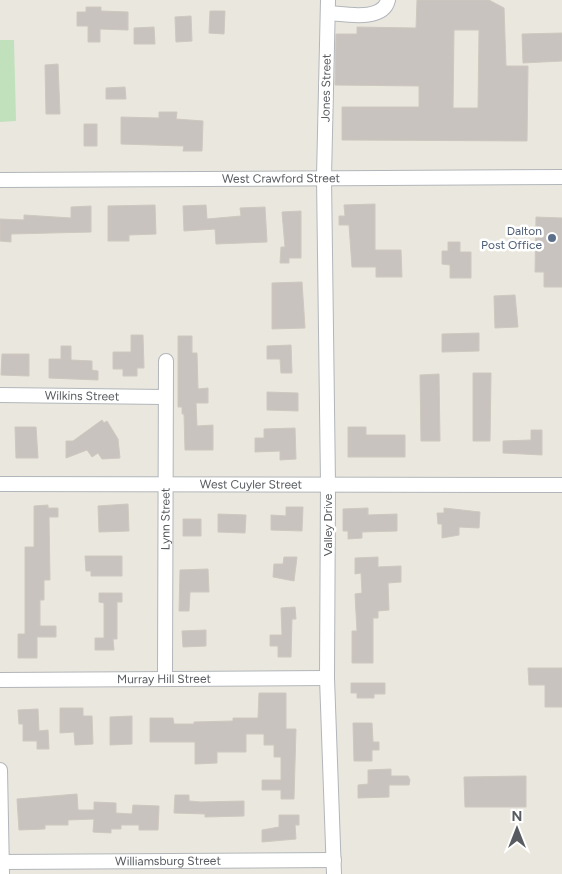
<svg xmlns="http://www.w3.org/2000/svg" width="562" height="874" font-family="Figtree,sans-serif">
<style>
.pitch{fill:#c1e1bd}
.building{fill:#c8c3bf;stroke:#cec8be;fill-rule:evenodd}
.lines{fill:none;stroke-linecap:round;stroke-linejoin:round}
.minor-casing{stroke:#b2b6ba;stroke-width:16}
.minor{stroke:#fff;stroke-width:14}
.service-dot{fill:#5c6f8a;stroke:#fff;stroke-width:2}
.labels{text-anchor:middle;stroke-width:5;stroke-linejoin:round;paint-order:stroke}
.street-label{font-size:12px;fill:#585c60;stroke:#fff}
.service-label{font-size:12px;fill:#4e5e75;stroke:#fff;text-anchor:end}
</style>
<rect width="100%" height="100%" fill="#eae7df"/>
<!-- pitch -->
<path class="pitch" d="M0,40h14l2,81 -16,1z"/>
<!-- building -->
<path class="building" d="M417,0h72l15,8 2,58h22l-1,75 -185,-1v-33h77v-21l-84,-1 1,-51h21v-7l59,1zM454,30h25l-1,78h-25z
M86,7h15v4l27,1v18l-28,-1v13h-12v-16h-11v-14h9z
M210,11h15l-1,23 -15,-1z
M191,16l1,25 -16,1 -1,-25z
M154,27l1,17h-21v-16z
M562,33v28l-39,2 -1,-29z
M58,64l2,50h-14l-1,-49z
M125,87l1,12h-20v-11z
M159,112h18l-1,7 27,2 -1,30h-19l1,-5 -63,-2v-27l38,1z
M84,124h13v22h-13z
M375,204v46h26l1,27h-26v-10h-24l-3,-42h-10v-9h6l-1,-11z
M155,205l1,29 -27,1v6h-21v-35z
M206,205l1,14 34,-3 -1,-8 25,-1 2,35 -51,2 -1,-15 -31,2 -1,-25z
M91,206v26l-80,2v8l-11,-1v-22l24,1v-5l47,3v-11z
M301,211v47h-12v5h-9l1,-16h4l-3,-35z
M536,217l26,1v69h-18v-15h-9z
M448,242h12v10h11v26h-21v-13l-8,-1v-13h6z
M302,282l3,46 -33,1v-46z
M515,295l3,32 -23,1 -1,-32z
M479,333v18l-37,1v-18z
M131,335h12l1,33h-7v8h-14v-7h-10v-17h18z
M178,336h14v17h5l1,36 10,-1v15h-12l1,23 16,-1v25h-28l-1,-36h-2v-7h-4z
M291,345l1,28h-11l-1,-14h-13v-13z
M61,346h10v14l21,1v9l6,1v9l-49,-2v-19h12z
M2,354h27v22l-28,-1z
M473,373h18l-1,68h-17z
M439,374l1,67h-19l-1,-66z
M267,392l31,1v18l-31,-1z
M102,420l2,3 3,-2 11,18 2,19 -18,1 -4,-6 -6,4 -5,-7 -21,8v-17h7z
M15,427h21l2,31h-22z
M348,427h18v8h39v22h-57z
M295,428l1,31 -16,1v-9l-25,1v-14h9v-9z
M531,430h11v25l-39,-2v-12l28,-1z
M128,504l1,27 -30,1 -1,-26z
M48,505v3h10v9h-9l1,63h-6v20h-4v26h16v11h-19v21h-19v-24h7v-87h9v-41z
M286,507h17l-1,24 -31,-1v-15l15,1z
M368,508v7l29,-1v17l-35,1v6l-14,1v-8h-5v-22z
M444,508l36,4 -1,16 -20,-1v8l-17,3v-14h-4l-1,-11h7z
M218,514l28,1 -1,18 -27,-1z
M183,519h18v17h-18z
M85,556h37v20h-31v-5h-5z
M284,557h13l-3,24 -21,-4 1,-13h9z
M378,557v10l23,-1v16l-13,1 1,27 -11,1v7h-5v45h-21v-32h5l-2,-37 7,-1 -1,-20 -6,1v-16z
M208,569l1,23h-19l-1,19h-10l1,-41z
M99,593h23v9h-5v37h-4l1,11h-19v-12h9v-35l-5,-1z
M295,607l1,12h-4l-1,38h-13v-11h-8v-11h12l-1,-27z
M206,630v16l-23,1 -1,-16z
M528,668h34v39h-17v-22h-16z
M351,683h34v11h-11v4h-17v-5h-6z
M259,693h27v36h10l-2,70h-13v-9h-19v-10h19v-23h-7v-12h-10v-11h-18v18h-29v11l-22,1v-22h-45v-24h23l1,6h20v-2l39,-1v-3h25z
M60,708h23v8h9l1,28 -18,1 -1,-13 -14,1z
M38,709l1,22 9,-1 1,19h-12v-8h-14v-17h-4l-1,-14z
M132,716v28l-22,1v-28z
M353,723h19l1,19h6v8h-7v11h-18z
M391,769v7h17l2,4 -1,5h-20v12l-31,1v-13l10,-1v-14z
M526,776v31h-61l-1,-30z
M77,794l1,16h16v-8l22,1v10l16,1 1,-9 26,1 -1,24h-19v-5h-18v4h-10v4l-18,-1 1,-13 -26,1v5h-23v4l-26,1 -2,-31z
M175,795h14v6l12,1 43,-1v15l-39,1v-3l-31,-1z
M279,815h20v10h-4l1,14 -34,3v-12l17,-3z"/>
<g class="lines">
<!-- minor casing -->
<g class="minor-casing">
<g id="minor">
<path d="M328,0l-4,177 4,307 -1,194 7,196"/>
<path d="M328,13c17,1 55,9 60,-13"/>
<path id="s1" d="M0,180l562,-3"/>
<path id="s2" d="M0,395l165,2"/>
<path id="s3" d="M0,484l562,1"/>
<path id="s4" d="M165,677l1,-316"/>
<path id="s5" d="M0,680l327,-2"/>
<path d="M0,770l2,104"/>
<path id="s6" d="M2,862l332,-2"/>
</g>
</g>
<!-- minor -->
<use href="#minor" class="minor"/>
</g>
<!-- markers -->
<circle class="service-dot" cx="552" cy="238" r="5"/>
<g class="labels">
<!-- street labels -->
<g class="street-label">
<text transform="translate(326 88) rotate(-89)" y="4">Jones Street</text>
<text dy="4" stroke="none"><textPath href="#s1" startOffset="281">West Crawford Street</textPath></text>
<text dy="4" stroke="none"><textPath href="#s2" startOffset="82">Wilkins Street</textPath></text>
<text dy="4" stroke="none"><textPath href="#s3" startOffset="251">West Cuyler Street</textPath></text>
<text dy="4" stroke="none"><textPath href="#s4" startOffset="158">Lynn Street</textPath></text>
<text transform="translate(328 525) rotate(-90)" y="4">Valley Drive</text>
<text dy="4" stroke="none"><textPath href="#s5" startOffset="164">Murray Hill Street</textPath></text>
<text dy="4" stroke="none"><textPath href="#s6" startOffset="166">Williamsburg Street</textPath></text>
</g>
<!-- service labels -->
<g class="service-label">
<text x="542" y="235">Dalton<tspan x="542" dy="14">Post Office</tspan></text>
</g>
</g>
<!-- north arrow -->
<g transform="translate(517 829)" stroke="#ffffff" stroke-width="4" paint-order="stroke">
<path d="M0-4L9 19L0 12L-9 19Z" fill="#585c60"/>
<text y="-8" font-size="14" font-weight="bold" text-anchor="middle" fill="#585c60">N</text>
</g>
</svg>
